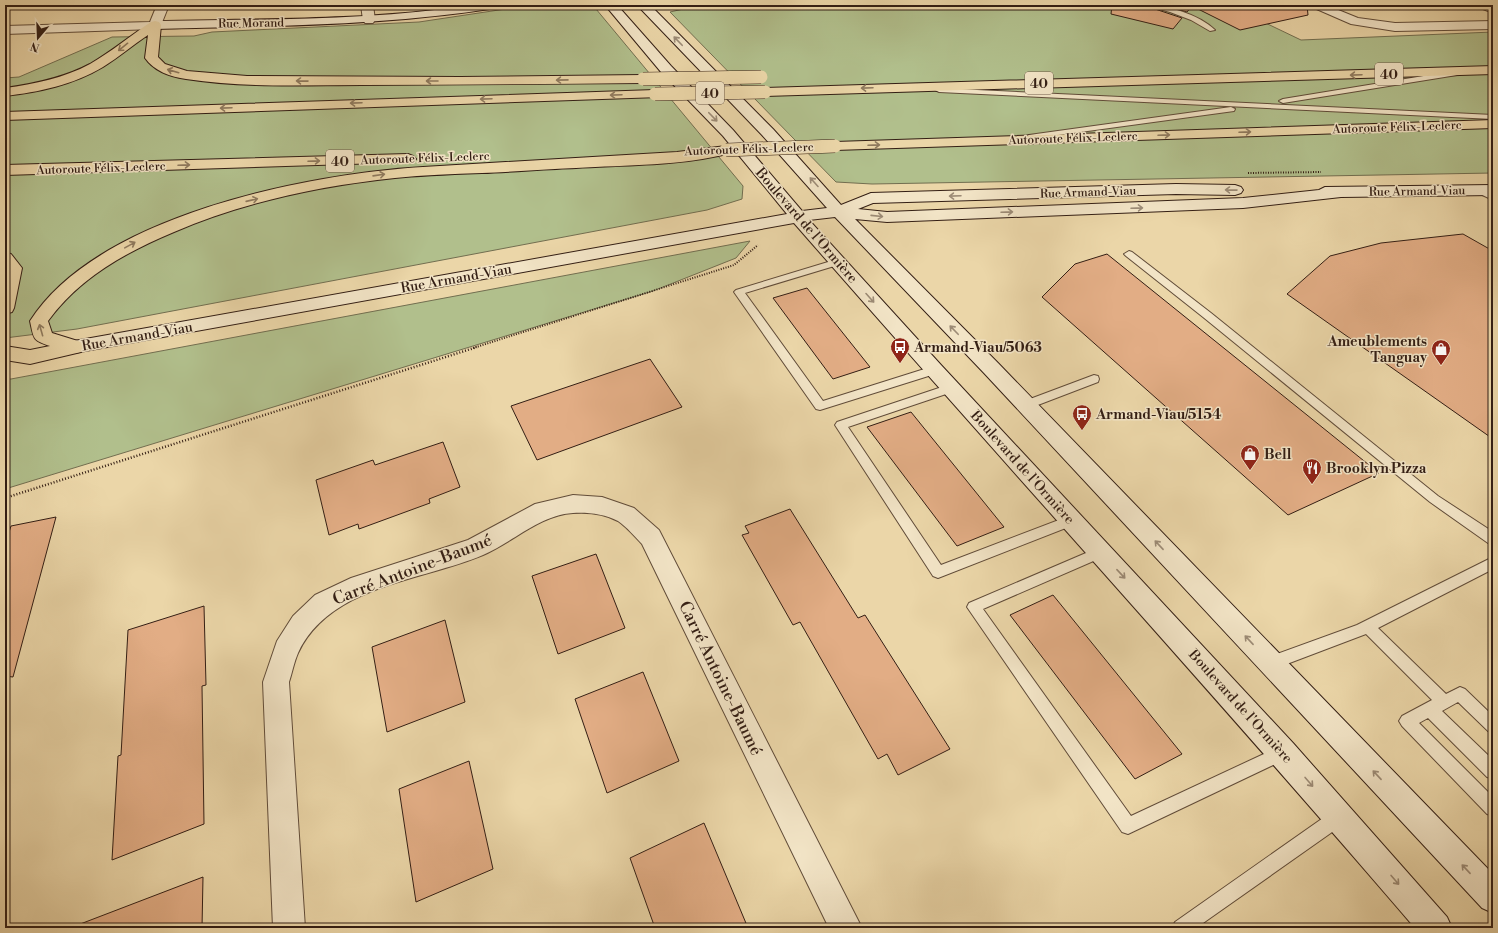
<svg xmlns="http://www.w3.org/2000/svg" width="1498" height="933" font-family="'Libre Bodoni',serif">
<style>
.green{fill:#b1bf8c;stroke:#726e50}
.building{fill:#e2ad85;stroke:#331e14}
.lines{fill:none;stroke-linecap:round;stroke-linejoin:round}
.lane-casing{stroke:#614c39;stroke-width:2}
.street-casing{stroke:#614c39;stroke-width:2}
.secondary-casing{stroke:#331e14;stroke-width:2}
.highway-casing{stroke:#331e14;stroke-width:2}
.path-far1{stroke:#331e14;stroke-width:2;stroke-dasharray:1 1.5;stroke-linecap:butt}
.path{stroke:#331e14;stroke-width:2.5;stroke-dasharray:1 2;stroke-linecap:butt}
.lane{fill:#f2e4c6;fill-rule:evenodd}
.street{fill:#f2e4c6;fill-rule:evenodd}
.secondary{fill:#f2e4c6;fill-rule:evenodd}
.highway{fill:#ebd6a8;fill-rule:evenodd}
.highway-bridge-casing{stroke:#331e14;stroke-width:14;stroke-linecap:butt}
.highway-bridge{stroke:#ebd6a8;stroke-width:13}
.oneway{stroke:#9c8b76}
.oneway2{stroke:#8f7a5e}
.labels{text-anchor:middle;stroke-width:3;stroke-linejoin:round;paint-order:stroke}
.far-street-label{font-size:12px;fill:#331e14;stroke:#f2e4c6}
.shield{fill:#f2e4c6;stroke:#6c5949;stroke-width:1}
.shield-label{font-size:13px;font-weight:bold;fill:#331e14}
.street-label{font-size:14px;fill:#331e14;stroke:#f2e4c6}
.poi-label{font-size:14px;font-weight:bold;fill:#331e14;stroke:#f2e4c6;text-anchor:start}
.near-street-label{font-size:17px;fill:#331e14;stroke:#f2e4c6}
</style>
<rect width="100%" height="100%" fill="#ebd6a8"/>
<filter id="stains"><feTurbulence type="fractalNoise" baseFrequency=".005" numOctaves="4"/><feColorMatrix values="0 0 0 0 .2 0 0 0 0 .09 0 0 0 0 .02 0 0 0 .5 -.17"/></filter>
<radialGradient id="worn" r=".72"><stop offset=".6" stop-color="#630" stop-opacity="0"/><stop offset="1" stop-color="#630" stop-opacity=".3"/></radialGradient>
<!-- green -->
<path class="green" d="M532,5h57l7,4 147,177 -1,13 -35,11 -630,119 -72,9v-260l14,-1 93,-40 82,-1 18,-4 207,-10z
M701,5h527l73,35 192,-8v141l-621,11 -36,-2 -166,-170z
M750,241l-14,17 -83,33 -648,198v-110h6z"/>
<!-- building -->
<path class="building" d="M1112,5h31l39,13 -9,11 -62,-15z
M1161,5h146l1,10 -68,15 -48,-24 -5,6z
M1463,234l30,17v188l-206,-145 43,-38 51,-13z
M1107,254l272,219 -91,42 -246,-218 33,-33z
M807,288l63,79 -37,12 -60,-81z
M650,359l32,48 -145,53 -26,-54z
M911,412l93,115 -47,19 -90,-119z
M443,442l17,45 -31,12 1,4 -71,26 -1,-5 -29,11 -13,-55 57,-20 2,5z
M790,509l68,109 7,-3 85,134 -52,26 -11,-21 -9,5 -78,-137 -7,3 -51,-90 7,-2 -4,-7z
M56,517l-43,160 -8,-1v-131l6,-19z
M596,554l29,74 -67,26 -26,-78z
M1053,595l129,159 -47,25 -125,-164z
M204,606l2,79 -4,1 2,138 -92,36 6,-104 3,-1 7,-125z
M445,620l20,82 -78,30 -15,-85z
M643,672l36,89 -72,32 -32,-94z
M469,761l24,108 -77,33 -17,-113z
M704,823l44,105h-93l-25,-70z
M203,877l-1,51h-126l-1,-2z"/>
<g class="lines">
<!-- lane casing -->
<g class="lane-casing">
<path id="lane" d="M1144,5c23,0 54,9 71,25l-5,1 -19,-11 -21,-8z
M1454,71h3v4l-174,28 -4,-2 4,-2z
M936,88l557,27v4l-554,-27 -4,-2z
M1231,107l4,2 -1,2 -205,28 -4,-2 4,-2z
M1479,187l14,7v6l-17,-8 -1,-2z
M1129,251l3,1 79,61 227,183 55,36v12l-5,-1 -58,-41 -227,-185 -77,-61 -2,-2z
M838,259l5,3 -2,2 -96,29 78,108 111,-35 4,1 1,3 -1,3 -118,37 -4,-1 -82,-117 2,-2z
M1094,375l4,1 1,3 -1,3 -68,26h-8l-2,-3 2,-3z
M951,384l4,1 2,3 -2,3 -107,36 93,138 131,-50 4,1 2,4 -2,4 -138,54 -5,-2 -98,-151 2,-3z
M1100,547l5,1 2,4 -2,4 -122,53 148,207 152,-71 5,3 3,5 -3,5 -160,76 -6,-2 -155,-225 2,-4z
M1493,557v12l-115,59 68,66 14,-7 5,2 28,27v17l-5,-2 -30,-29 -16,9 51,49v19l-6,-2 -59,-59 -9,5 74,74v19l-6,-2 -85,-88 -3,-5 3,-5 30,-16 -66,-66 -95,36 -5,-2 -2,-5 2,-5 91,-33z
M1339,809l6,2 2,6 -2,6 -149,105h-24l3,-6 158,-111z"/>
</g>
<!-- street casing -->
<g class="street-casing">
<path id="street" d="M157,5h12l-8,20 -2,3 -4,1 -150,5v-8l145,-4z
M361,5h12l2,15 -2,3h-8l-2,-3z
M1310,5h16l32,13 37,5 98,-2v8l-98,2 -44,-7 -39,-17z
M1476,5h17v8l-15,-6z
M573,495l29,2 32,11 25,22 203,398h-33l-187,-384c-7,-7 -15,-17 -24,-23 -13,-7 -31,-9 -45,-8 -33,2 -60,29 -90,42 -61,26 -153,30 -185,98 -4,9 -6,20 -9,29l16,246h-32l-10,-246 14,-41 16,-25 22,-21 36,-17 117,-38 67,-36z"/>
</g>
<!-- secondary casing -->
<g class="secondary-casing">
<path id="secondary" d="M473,5h29l-2,2 -4,1c-113,18 -227,18 -341,21l-4,-1 -2,-3 2,-3 4,-1c106,-2 213,0 318,-16z
M605,5h12l54,61 62,64 69,81 25,-3 -65,-73 -125,-130h13l123,124 68,76 30,-12 305,-9 59,1 6,2 2,3 -2,3 -6,2 -59,-1 -303,9 -15,6 29,3 356,-14 76,-8 6,-3 168,-2v10l-152,2 -98,11 -356,14 -32,-3 143,144 495,511v39l-11,-5 -498,-535 -149,-156 -26,3 132,145 352,378 154,174 5,11h-37c-204,-238 -415,-469 -621,-705l-720,130 -7,-1 -3,-5 3,-5 7,-1 713,-127 -64,-78 -62,-64z"/>
</g>
<!-- highway casing -->
<g class="highway-casing">
<path id="highway" d="M155,21l4,1 2,3 -3,32 7,7 22,7 60,5 213,1 183,-2 5,1 2,3 -2,3 -5,1c-94,1 -188,2 -281,2 -58,0 -118,3 -176,-6 -15,-2 -32,-8 -41,-21l3,-23c-15,10 -29,22 -45,32 -30,18 -64,25 -98,29v-8c30,-4 59,-10 85,-24 21,-12 40,-28 61,-42z
M1493,66v8l-728,22 -5,-1 -2,-3 2,-3 5,-1z
M655,90l5,1 2,3 -2,3 -655,23v-8z
M1493,120v8l-658,22 -5,-1 -2,-3 2,-3 5,-1z
M726,146l5,1 2,3 -2,3c-50,13 -104,12 -155,15 -31,1 -63,4 -94,5 -29,1 -58,2 -87,5 -76,8 -151,24 -221,54 -48,20 -95,46 -126,89l4,12 29,9 3,5 -3,5 -51,12 -25,-4v-14l25,4 20,-4c-18,-6 -16,-7 -20,-25 67,-105 276,-147 393,-154l254,-15z
M408,154l5,2 3,3 -3,3 -408,13v-10z
M5,253l6,1 11,14 -8,40 -2,4 -7,2z"/>
</g>
<!-- path-far1 -->
<path class="path-far1" d="M1248,173l73,-1
M473,348l261,-83 24,-20"/>
<!-- path -->
<path class="path" d="M5,498l472,-151"/>
<!-- lane -->
<use href="#lane" class="lane"/>
<!-- street -->
<use href="#street" class="street"/>
<!-- secondary -->
<use href="#secondary" class="secondary"/>
<!-- highway -->
<use href="#highway" class="highway"/>
<!-- highway-bridge casing -->
<g class="highway-bridge-casing">
<path id="highway-bridge" d="M643,79l118,-2
M655,94l110,-2
M726,150l109,-4"/>
</g>
<!-- highway-bridge -->
<use href="#highway-bridge" class="highway-bridge"/>
</g>
<!-- one-way arrows -->
<defs><path id="oneway-shaft" d="M-6 0H5M1.5-3L5.5 0L1.5 3" fill="none" stroke-width="1.6" stroke-linecap="round" stroke-linejoin="round"/></defs>
<g class="oneway">
<use href="#oneway-shaft" transform="translate(678 41) rotate(-134)"/>
<use href="#oneway-shaft" transform="translate(713 117) rotate(46)"/>
<use href="#oneway-shaft" transform="translate(814 182) rotate(-132)"/>
<use href="#oneway-shaft" transform="translate(1231 190) rotate(-179)"/>
<use href="#oneway-shaft" transform="translate(955 196) rotate(178)"/>
<use href="#oneway-shaft" transform="translate(1137 208) rotate(-2)"/>
<use href="#oneway-shaft" transform="translate(1007 212) rotate(-2)"/>
<use href="#oneway-shaft" transform="translate(877 216) rotate(6)"/>
<use href="#oneway-shaft" transform="translate(870 298) rotate(48)"/>
<use href="#oneway-shaft" transform="translate(954 330) rotate(-134)"/>
<use href="#oneway-shaft" transform="translate(1159 545) rotate(-133)"/>
<use href="#oneway-shaft" transform="translate(1121 574) rotate(47)"/>
<use href="#oneway-shaft" transform="translate(1249 640) rotate(-133)"/>
<use href="#oneway-shaft" transform="translate(1377 775) rotate(-133)"/>
<use href="#oneway-shaft" transform="translate(1309 782) rotate(49)"/>
<use href="#oneway-shaft" transform="translate(1466 869) rotate(-133)"/>
<use href="#oneway-shaft" transform="translate(1395 880) rotate(49)"/>
</g>
<g class="oneway2">
<use href="#oneway-shaft" transform="translate(123 47) rotate(141)"/>
<use href="#oneway-shaft" transform="translate(173 71) rotate(-164)"/>
<use href="#oneway-shaft" transform="translate(1356 75) rotate(178)"/>
<use href="#oneway-shaft" transform="translate(562 80) rotate(179)"/>
<use href="#oneway-shaft" transform="translate(302 81) rotate(-179)"/>
<use href="#oneway-shaft" transform="translate(432 81) rotate(180)"/>
<use href="#oneway-shaft" transform="translate(867 88) rotate(178)"/>
<use href="#oneway-shaft" transform="translate(616 95) rotate(178)"/>
<use href="#oneway-shaft" transform="translate(486 99) rotate(178)"/>
<use href="#oneway-shaft" transform="translate(356 103) rotate(178)"/>
<use href="#oneway-shaft" transform="translate(226 108) rotate(178)"/>
<use href="#oneway-shaft" transform="translate(1245 132) rotate(-2)"/>
<use href="#oneway-shaft" transform="translate(1164 135) rotate(-2)"/>
<use href="#oneway-shaft" transform="translate(874 145) rotate(-2)"/>
<use href="#oneway-shaft" transform="translate(314 161) rotate(-2)"/>
<use href="#oneway-shaft" transform="translate(184 165) rotate(-2)"/>
<use href="#oneway-shaft" transform="translate(379 175) rotate(-8)"/>
<use href="#oneway-shaft" transform="translate(252 200) rotate(-13)"/>
<use href="#oneway-shaft" transform="translate(130 245) rotate(-29)"/>
<use href="#oneway-shaft" transform="translate(41 330) rotate(-106)"/>
</g>
<!-- icons -->
<defs>
<g id="bus-pin" transform="scale(1)"><path d="M0 17L-7.5 6A9.5 9.5 0 1 1 7.5 6Z" fill="#8f2418" stroke="#f2e4c6"/><path d="M-5-6H5V4H4V6H2V4H-2V6H-4V4H-5ZM-3.5-4V0h7V-4ZM-3.5 1.2v1.5H-2V1.2ZM2 1.2v1.5H3.5V1.2Z" fill="#fff"/></g>
<g id="shop-pin" transform="scale(1)"><path d="M0 17L-7.5 6A9.5 9.5 0 1 1 7.5 6Z" fill="#8f2418" stroke="#f2e4c6"/><path d="M-5-2.5h2.3a2.7 3.5 0 0 1 5.4 0H5L5.5 6h-11ZM-1.5-2.5h3a1.5 2.3 0 0 0-3 0Z" fill="#fff"/></g>
<g id="restaurant-pin" transform="scale(1)"><path d="M0 17L-7.5 6A9.5 9.5 0 1 1 7.5 6Z" fill="#8f2418" stroke="#f2e4c6"/><path d="M-5-6h1v4h1v-4h1v4h1v-4h1v5L-1.5 .5V6h-2V.5L-5-1ZM5-6V6H3V1.5H1.5Q1.5-4 5-6Z" fill="#fff"/></g>
</defs>
<g fill-rule="evenodd">
<use href="#bus-pin" x="900" y="347"/>
<use href="#shop-pin" x="1441" y="349"/>
<use href="#bus-pin" x="1082" y="414"/>
<use href="#shop-pin" x="1250" y="454"/>
<use href="#restaurant-pin" x="1312" y="468"/>
</g>
<g class="labels">
<!-- far-street labels -->
<g class="far-street-label">
<text transform="translate(251 23) rotate(-1)" y="4">Rue Morand</text>
<text transform="translate(1397 127) rotate(-2)" y="4">Autoroute Félix-Leclerc</text>
<text transform="translate(1073 138) rotate(-2)" y="4">Autoroute Félix-Leclerc</text>
<text transform="translate(749 149) rotate(-2)" y="4">Autoroute Félix-Leclerc</text>
<text transform="translate(425 158) rotate(-2)" y="4">Autoroute Félix-Leclerc</text>
<text transform="translate(101 168) rotate(-2)" y="4">Autoroute Félix-Leclerc</text>
<text transform="translate(1417 191) rotate(-1)" y="4">Rue Armand-Viau</text>
<text transform="translate(1088 192) rotate(-2)" y="4">Rue Armand-Viau</text>
</g>
<!-- shield labels -->
<g class="shield">
<rect x="1375" y="63" width="28" height="22" rx="3"/>
<rect x="1025" y="72" width="28" height="22" rx="3"/>
<rect x="696" y="82" width="28" height="22" rx="3"/>
<rect x="326" y="150" width="28" height="22" rx="3"/>
</g>
<g class="shield-label">
<text x="1389" y="79">40</text>
<text x="1039" y="88">40</text>
<text x="710" y="98">40</text>
<text x="340" y="166">40</text>
</g>
<!-- street labels -->
<g class="street-label">
<text transform="translate(807 225) rotate(49)" y="5">Boulevard de l'Ormière</text>
<text transform="translate(456 278) rotate(-10)" y="5">Rue Armand-Viau</text>
<text transform="translate(137 336) rotate(-10)" y="5">Rue Armand-Viau</text>
<text transform="translate(1023 467) rotate(48)" y="5">Boulevard de l'Ormière</text>
<text transform="translate(1241 706) rotate(48)" y="5">Boulevard de l'Ormière</text>
</g>
<!-- poi labels -->
<g class="poi-label">
<text x="1427" y="346" text-anchor="end">Ameublements<tspan x="1427" dy="16">Tanguay</tspan></text>
<text x="914" y="352">Armand-Viau/5063</text>
<text x="1096" y="419">Armand-Viau/5154</text>
<text x="1264" y="459">Bell</text>
<text x="1326" y="473">Brooklyn Pizza</text>
</g>
<!-- near-street labels -->
<g class="near-street-label">
<text transform="translate(412 569) rotate(-21)" y="6">Carré Antoine-Baumé</text>
<text transform="translate(721 678) rotate(64)" y="6">Carré Antoine-Baumé</text>
</g>
</g>
<!-- margin -->
<rect width="1498" height="933" fill="none" stroke="#ebd6a8" stroke-width="20"/>
<rect x="6" y="6" width="1486" height="921" fill="none" stroke="#331e14" stroke-width="2"/>
<rect x="10" y="10" width="1478" height="913" fill="none" stroke="#331e14"/>
<!-- north arrow -->
<g transform="translate(38 38) rotate(199)" stroke="#f2e4c6" stroke-width="3" paint-order="stroke">
<path d="M0-3L7 15L0 10L-7 15Z" fill="#331e14"/>
<text y="-6" font-size="11" font-weight="bold" text-anchor="middle" fill="#331e14">N</text>
</g>
<rect width="100%" height="100%" filter="url(#stains)"/>
<rect width="100%" height="100%" fill="url(#worn)"/>
</svg>
